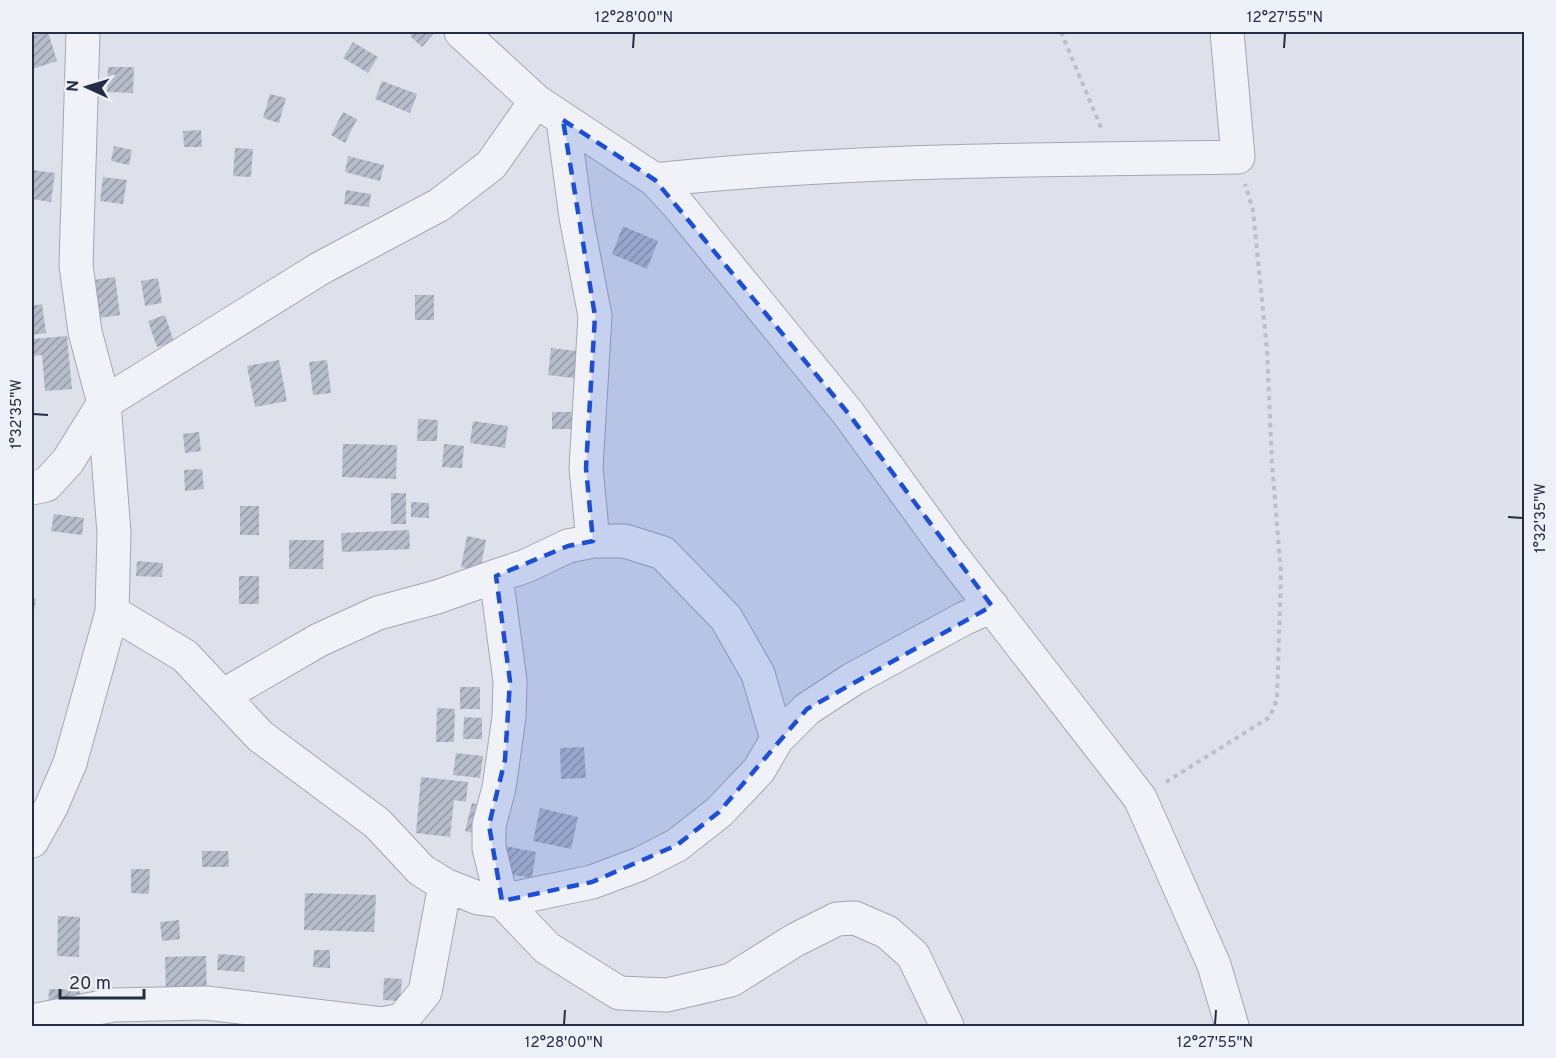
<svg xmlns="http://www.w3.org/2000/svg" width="1556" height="1058" font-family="Overpass,sans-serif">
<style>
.building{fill:url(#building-hatch)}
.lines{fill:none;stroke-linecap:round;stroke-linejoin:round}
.minor-casing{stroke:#a3a7b4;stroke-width:35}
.path{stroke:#bcbfc8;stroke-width:4;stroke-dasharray:4.5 4.5;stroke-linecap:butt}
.minor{stroke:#f1f2f7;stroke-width:33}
.marked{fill:#1d4ed8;fill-opacity:0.2;stroke:#1d4ed8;stroke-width:4.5;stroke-dasharray:12 8;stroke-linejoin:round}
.ticks{fill:none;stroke:#252d42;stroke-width:2}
.neatline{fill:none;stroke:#252d42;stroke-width:2}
.ticks-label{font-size:15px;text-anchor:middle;fill:#252d42}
</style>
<defs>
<pattern id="building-hatch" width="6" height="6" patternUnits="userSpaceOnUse" patternTransform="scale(1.5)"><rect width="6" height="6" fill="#b7bcca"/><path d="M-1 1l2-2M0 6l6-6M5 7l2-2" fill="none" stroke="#9599a6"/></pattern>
</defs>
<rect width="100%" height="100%" fill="#dee1e9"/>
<!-- building -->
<path class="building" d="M48,32l9,29 -25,8v-33z
M414,32h21l-13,15 -12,-11z
M353,42l25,15 -10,16 -25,-15z
M108,67h26l-1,26 -26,-1z
M382,81l35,13 -7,19 -35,-14z
M270,94l16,4 -7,25 -16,-5z
M343,112l14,7 -12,24 -14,-8z
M201,130l1,17h-18l-1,-16z
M114,146l18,4 -3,15 -18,-4z
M235,148l18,1 -2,28 -18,-1z
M348,156l36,9 -4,16 -35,-9z
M32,170l23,3 -4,29 -19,-3z
M103,177l24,3 -4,24 -23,-3z
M346,190l25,4 -2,13 -25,-3z
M623,226l35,15 -11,28 -35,-15z
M115,277l5,38 -21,3 -5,-38z
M158,278l4,25 -17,3 -4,-25z
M415,295h19v25h-19z
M42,304l4,29 -14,2v-29z
M165,315l9,27 -17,5 -9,-26z
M67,336l5,53 -27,2 -3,-36 -10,1v-17z
M551,348l33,4 -3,27 -33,-4z
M279,360l8,41 -32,6 -8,-41z
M327,360l4,33 -18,2 -4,-33z
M552,412h20v17h-20z
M418,419l20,1 -1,21h-20z
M473,421l35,5 -3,22 -35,-5z
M199,432l2,19 -16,2 -2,-19z
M343,444l54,1 -1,34 -54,-2z
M444,444l20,2 -2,22 -20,-1z
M202,469l2,20 -19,2 -1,-21z
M391,493h15v31h-15z
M411,502l18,1v15l-18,-1z
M240,506h19v29h-19z
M54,514l30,4 -2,17 -31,-4z
M409,530l1,19 -68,3 -1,-19z
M467,536l19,4 -6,31 -19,-4z
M289,540h35l-1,29h-34z
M137,561l26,2 -1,14 -26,-1z
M239,576h20v28h-20z
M32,598l4,1 -3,16h-1z
M460,687h20v22h-20z
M437,708l18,1 -1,33h-18z
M464,717l18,1v21h-19z
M584,747l2,31 -25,1 -1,-31z
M456,753l27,3 -3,22 -27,-3z
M421,777l47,5 -2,20 -12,-2 -4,37 -34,-4z
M472,803l20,5 -7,28 -20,-5z
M540,808l38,9 -7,32 -38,-8z
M505,846l31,6 -4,26 -32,-5z
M202,851h26l1,16h-27z
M131,869h19l-1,25 -18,-1z
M305,893l71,2 -2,37 -70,-2z
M58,916l22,1 -1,40 -22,-1z
M179,920l1,19 -18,2 -2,-19z
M314,950h16v18l-17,-1z
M218,954l27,2 -1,16 -27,-2z
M206,956l1,40 -41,1 -1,-40z
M384,978l18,1 -2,22 -17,-1z
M49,989l31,1 -2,27 -30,-1z"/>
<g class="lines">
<!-- minor casing -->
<g class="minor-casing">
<path id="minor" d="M461,32l75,69 119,79 24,26 169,207 98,135 194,250 74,167 18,61
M563,120l13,97 19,99 -9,152 7,73
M655,180c194,-21 389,-20 583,-23l-11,-125
M32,488l14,-3 22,-24 36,-58 215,-134 120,-64 52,-40 45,-64
M496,576l14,105 -1,36 -10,71 -10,37v23l13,53 45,47 72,45 48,2 64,-15 64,-40 42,-21 18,-1 32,14 26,23 34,71
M112,612l73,44 75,80 117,87 44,47 24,15 33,13 24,3 90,-19 48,-18 37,-19 42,-33 40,-42 18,-31 30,-30 46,-30 110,-60 29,-13
M224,695l95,-55 59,-27 59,-16 59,-21 30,-10 42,-20 25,-5h32l38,12 63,65 32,56 19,65
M32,841l19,-34 19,-44 42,-151 2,-79 -10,-130 -19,-71 -9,-67 7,-233
M32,1021l81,-16 93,-2 176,21 20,-4 23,-28 20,-107"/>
</g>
<!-- path -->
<path class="path" d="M1061,32l41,98
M1166,782l104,-65 7,-18 4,-125 -9,-111 -5,-113 -14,-140 -8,-26"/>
<!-- minor -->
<use href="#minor" class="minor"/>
</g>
<!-- marked area -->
<path class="marked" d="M563,120l92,60 193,233 144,193 -185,103 -88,103 -42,33 -85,37 -90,19 -13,-76 16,-65 5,-79 -14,-105 72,-30 25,-5 -7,-73 9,-152z"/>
<!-- ticks -->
<path class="ticks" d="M633,48l1,-15M1284,48l1,-15M33,414l15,1M1508,517l15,1M564,1025l1,-15M1215,1025l1,-15"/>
<!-- border -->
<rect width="1556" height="1058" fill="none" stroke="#edf0f7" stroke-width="66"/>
<!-- north arrow -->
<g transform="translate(87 87) rotate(274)" stroke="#edf0f7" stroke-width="4.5" paint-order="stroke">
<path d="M0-4.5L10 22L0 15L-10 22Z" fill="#252d42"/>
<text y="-9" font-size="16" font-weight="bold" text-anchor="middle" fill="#252d42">N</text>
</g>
<!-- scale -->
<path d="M60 989v9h84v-9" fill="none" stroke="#252d42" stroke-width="3"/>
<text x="69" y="989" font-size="18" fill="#252d42" stroke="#edf0f7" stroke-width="4.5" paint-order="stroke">20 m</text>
<rect x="33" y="33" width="1490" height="992" class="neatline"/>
<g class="ticks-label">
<text x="634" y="22">12°28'00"N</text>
<text x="1285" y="22">12°27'55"N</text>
<text transform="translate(16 414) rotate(-90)" y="5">1°32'35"W</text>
<text transform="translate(1540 518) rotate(-90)" y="5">1°32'35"W</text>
<text x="564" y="1047">12°28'00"N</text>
<text x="1215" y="1047">12°27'55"N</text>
</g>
</svg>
